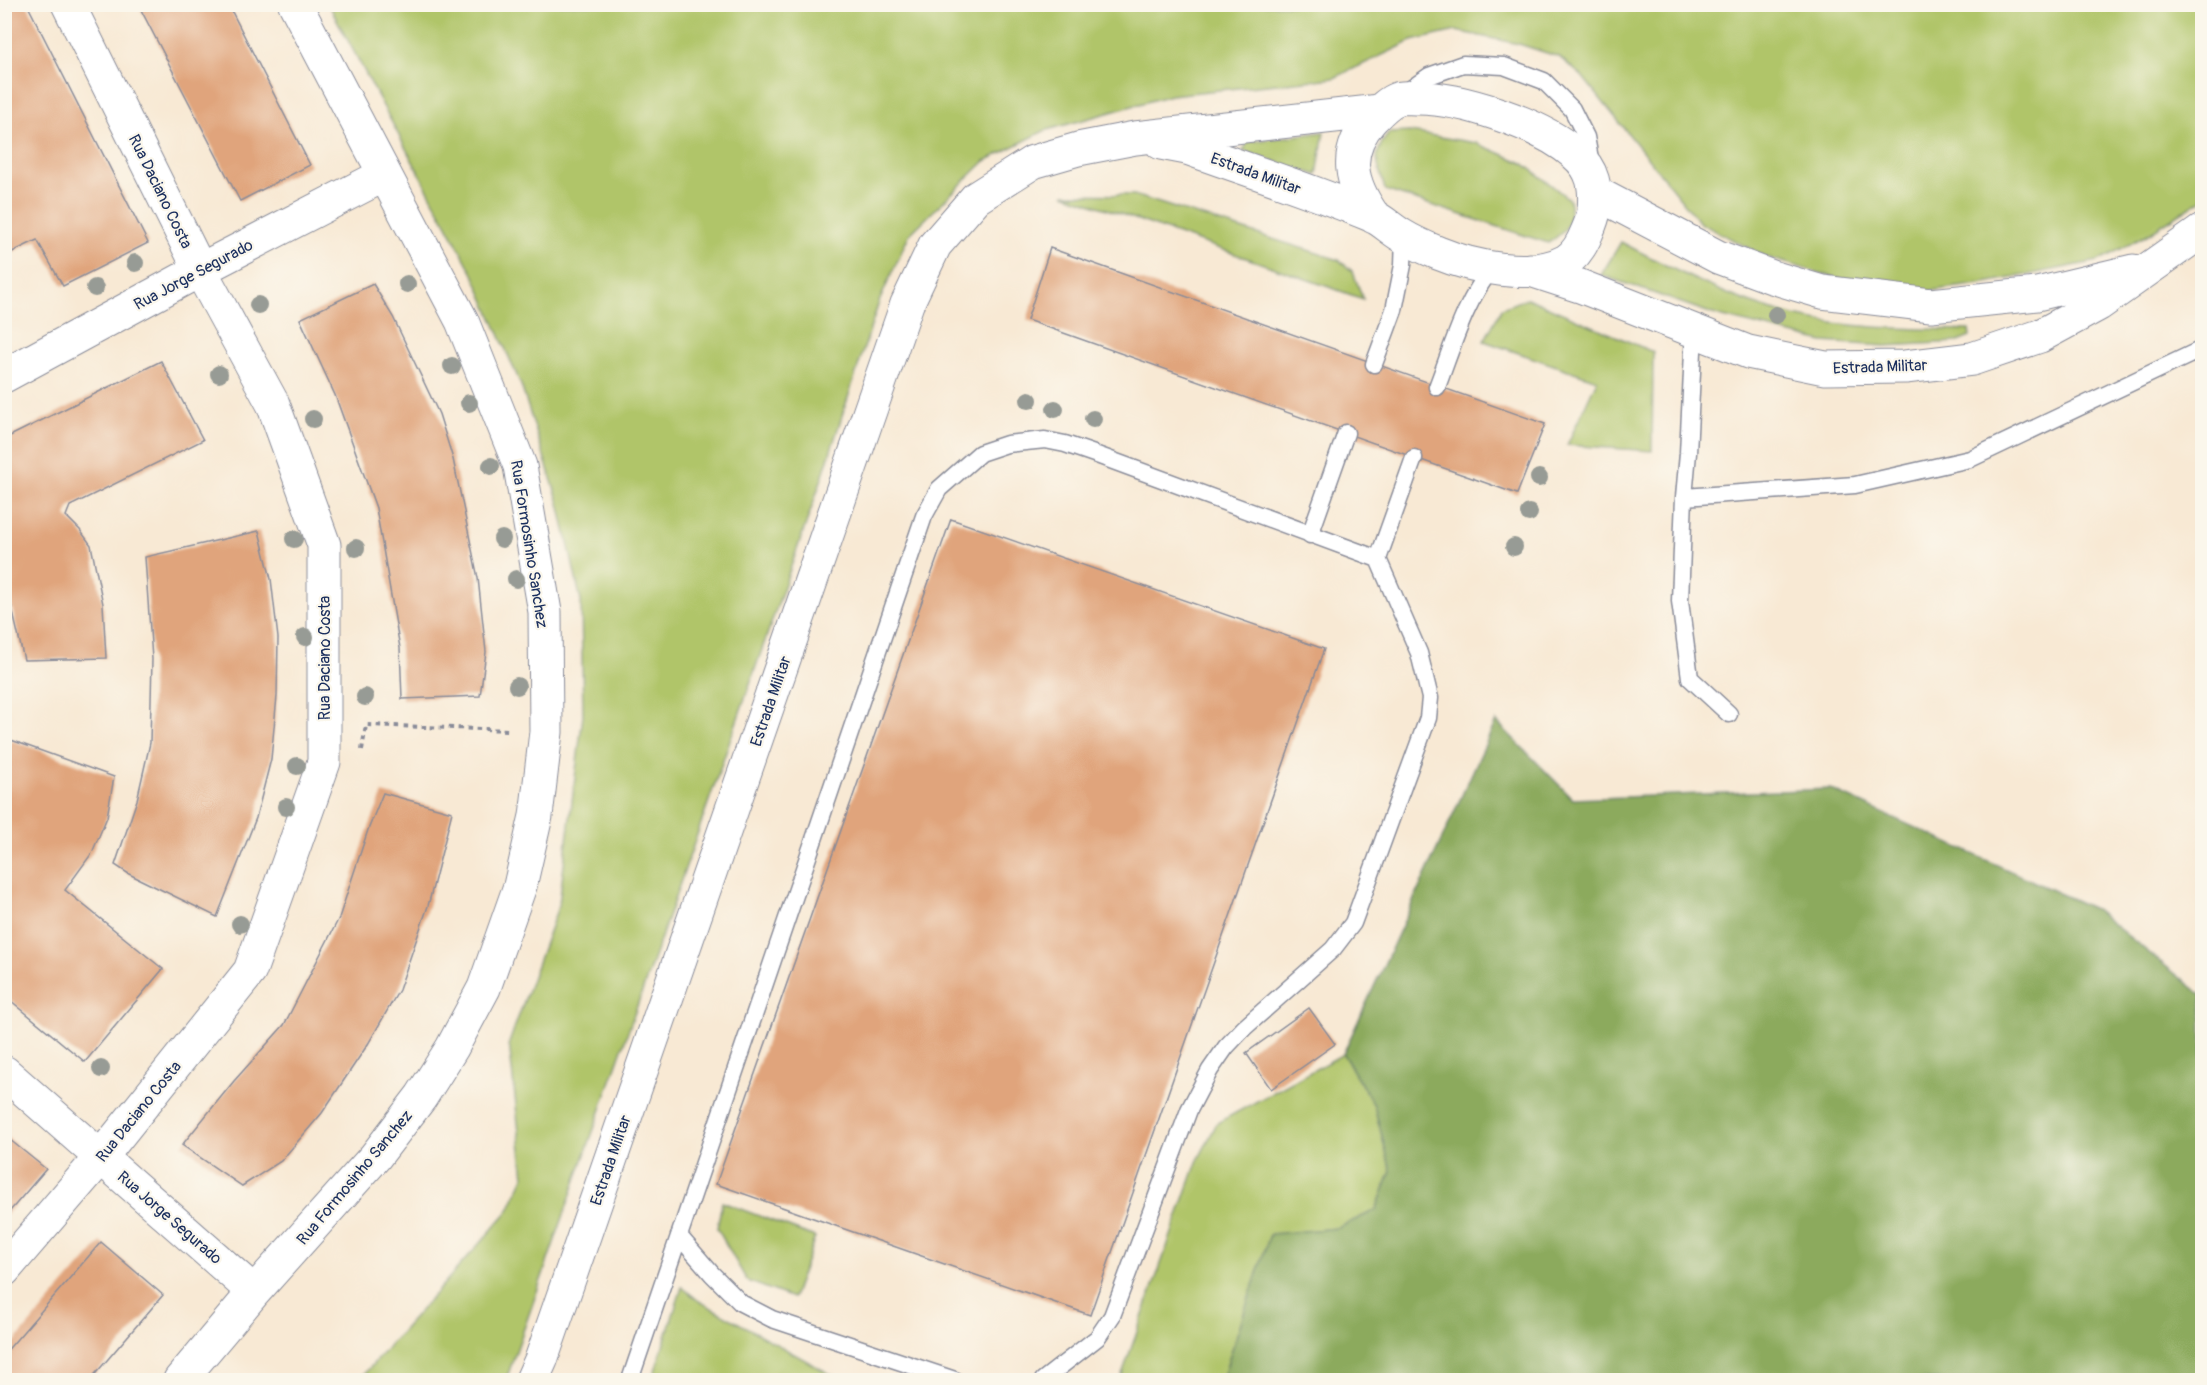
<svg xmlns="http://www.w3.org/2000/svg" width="2207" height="1385" font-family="Pangolin,sans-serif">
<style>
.green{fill:#b0c569;stroke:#667a64;stroke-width:1.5}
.forest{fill:#8caa5d;stroke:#546c5e;stroke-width:1.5}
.building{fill:#e0a47b}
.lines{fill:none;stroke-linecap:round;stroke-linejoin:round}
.lane-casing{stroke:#8a8c99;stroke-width:19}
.street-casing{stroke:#8a8c99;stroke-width:35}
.secondary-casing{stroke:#8a8c99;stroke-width:35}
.path{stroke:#8a8c99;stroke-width:4;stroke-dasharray:4.5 4.5;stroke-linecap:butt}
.lane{stroke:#fff;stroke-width:16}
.street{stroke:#fff;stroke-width:33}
.secondary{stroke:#fff;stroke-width:33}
.tree{fill:#979b95}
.labels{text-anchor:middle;stroke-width:4.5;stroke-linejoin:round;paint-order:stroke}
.street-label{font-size:16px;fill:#1b2f5e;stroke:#fbf7ec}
</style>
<rect width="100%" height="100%" fill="#fbf7ec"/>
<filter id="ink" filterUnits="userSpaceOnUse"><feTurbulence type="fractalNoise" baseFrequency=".0167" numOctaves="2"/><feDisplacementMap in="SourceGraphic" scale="12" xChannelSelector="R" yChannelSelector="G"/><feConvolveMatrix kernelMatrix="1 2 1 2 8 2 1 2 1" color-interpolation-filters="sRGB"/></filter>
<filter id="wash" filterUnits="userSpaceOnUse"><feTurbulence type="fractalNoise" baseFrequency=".008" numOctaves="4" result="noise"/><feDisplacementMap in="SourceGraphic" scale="24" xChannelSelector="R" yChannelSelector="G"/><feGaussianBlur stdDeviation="1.35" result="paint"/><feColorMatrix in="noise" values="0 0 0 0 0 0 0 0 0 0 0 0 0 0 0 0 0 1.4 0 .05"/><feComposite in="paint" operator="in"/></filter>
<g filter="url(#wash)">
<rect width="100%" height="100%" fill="#f8e9d4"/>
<!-- green -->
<path class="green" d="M329,5h1873v194l-57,37 -47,25 -118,23 -51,7 -79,-9 -84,-25 -66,-34 -118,-147 -23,-19 -40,-13 -63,-13 -44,10 -78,37 -163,17 -127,36 -59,30 -76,74 -30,67 -58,179 -315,899h-147l150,-170 15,-33 -15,-134 50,-139 24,-189 -2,-114 -22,-98 -38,-118 -48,-111z
M1324,132l-7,43 -74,-24 5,-9z
M1410,132l66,11 47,20 47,37c1,23 -1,30 -22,43l-163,-53c-7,-27 -15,-34 4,-57z
M1064,194l70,1 205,65 14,12 10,27z
M1621,242c55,29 112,59 173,74 56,13 117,13 175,14l1,7 -12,5 -73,4 -62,-4 -104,-26 -118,-41z
M1527,298l126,54 -1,99 -85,-6 30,-65 -113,-39 18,-33z
M1343,1054l31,51 17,66 -15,39 -38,18 -68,7 -48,145h-102l77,-218 20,-39z
M722,1202l93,35 -22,61 -46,-17 -30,-53z
M682,1287l17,14 142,79h-189z"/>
<!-- forest -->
<path class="forest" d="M1496,721l77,78 257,-10 264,120 108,86v385h-980l48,-146 68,-6 38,-18 15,-39 -17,-66 -31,-51z"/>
<g id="blocks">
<!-- building -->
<path class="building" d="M4,4h23l121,239 -85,43 -26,-46 -33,16z
M138,4h90l82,161 -70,36z
M1050,248l495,176 -28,70 -490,-174z
M373,284l20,33 46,97 14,45 25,119 8,74 -6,44 -78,3 -2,-51 -24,-140 -41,-113 -35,-76z
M161,361l42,79 -133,66 -4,10 14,14 11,15 12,59 3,54 -82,2 -20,-86v-135z
M951,519l373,130 -234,666 -374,-131z
M259,531l12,48 7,59 -1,58 -6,63 -15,59 -39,99 -88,-43 -14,-9 22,-65 13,-57 2,-84 -7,-102z
M11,740l103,37 -7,40 -15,36 -27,37 98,79 -78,93 -81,-67v-232z
M383,793l69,19 -24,94 -29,84 -31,54 -46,69 -41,48 -39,25 -60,-41 52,-64 50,-56 55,-107 29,-88z
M1309,1008l26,36 -64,45 -25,-36z
M4,1135l42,34 -42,49z
M101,1242l62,53 -73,85h-86v-26z"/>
</g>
</g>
<g filter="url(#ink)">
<use href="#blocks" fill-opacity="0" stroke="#8a8c99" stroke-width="1.5"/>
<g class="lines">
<!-- lane casing -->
<g class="lane-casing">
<path id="lane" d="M1402,95l27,-19 34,-12 41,2 40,15 28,28 14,28 5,27
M1694,331l-6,122 -4,44 171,-12 115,-26 232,-110
M1374,364l20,-54 9,-45 1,-28
M1437,387c16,-42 28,-86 56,-120
M1684,497l-4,104 10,77 39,36
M1310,535l36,-102
M1378,559l36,-101
M630,1380l49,-144
M955,1380l-183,-61 -31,-16 -29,-29 -33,-38 245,-720 15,-27 41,-36 27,-9 38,-4 20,4 32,11 281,104 41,94 11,45 -2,20 -75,205 -20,26 -89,79 -18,19 -16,23 -21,40 -77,206 -15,22 -54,42"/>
</g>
<!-- street casing -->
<g class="street-casing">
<path id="street" d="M4,376l196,-106 184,-95
M4,1072l250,220
M4,1270l97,-113 149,-186 74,-209v-217l-51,-141 -73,-134 -132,-266
M180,1380l74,-88 121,-135 46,-60 31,-49 32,-60 36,-102 16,-70 10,-84 -1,-120 -25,-146 -58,-145 -167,-317"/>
</g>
<!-- secondary casing -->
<g class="secondary-casing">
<path id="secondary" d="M1161,143l26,5c61,22 124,42 184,67 11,5 20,14 30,20 11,7 25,13 37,18 34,14 94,27 128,8 10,-6 17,-19 21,-29 3,-7 6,-14 7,-21 2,-23 0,-41 -19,-57 -34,-30 -115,-57 -160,-56 -6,0 -14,-1 -18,1 -9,3 -18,13 -25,20 -30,33 -22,64 2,98
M1596,193l122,64 54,20 50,15 109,13 106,-11 96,-23
M1531,270l49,16 168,66 77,16 80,-1 67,-8 68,-23 59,-32 103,-73
M532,1380l9,-20 366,-1056 28,-59 41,-47 57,-36 45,-13 57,-11 245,-27"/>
</g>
<!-- path -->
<path class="path" d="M362,750l4,-25 144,5"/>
<!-- lane -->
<use href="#lane" class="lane"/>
<!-- street -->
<use href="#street" class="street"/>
<!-- secondary -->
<use href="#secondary" class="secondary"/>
</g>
<!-- trees -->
<g class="tree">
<circle cx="135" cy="263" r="9"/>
<circle cx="407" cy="284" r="9"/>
<circle cx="95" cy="288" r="9"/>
<circle cx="258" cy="305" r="9"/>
<circle cx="1776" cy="315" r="9"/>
<circle cx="452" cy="366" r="9"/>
<circle cx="219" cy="374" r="9"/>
<circle cx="1029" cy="400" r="9"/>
<circle cx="469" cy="403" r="9"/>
<circle cx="1055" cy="409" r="9"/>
<circle cx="313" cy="419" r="9"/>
<circle cx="1093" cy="419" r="9"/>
<circle cx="491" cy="466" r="9"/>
<circle cx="1539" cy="478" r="9"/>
<circle cx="1529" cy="513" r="9"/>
<circle cx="294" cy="539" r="9"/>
<circle cx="502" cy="539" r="9"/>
<circle cx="1514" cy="547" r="9"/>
<circle cx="356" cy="548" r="9"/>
<circle cx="516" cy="579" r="9"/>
<circle cx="305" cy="637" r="9"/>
<circle cx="517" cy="686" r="9"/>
<circle cx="365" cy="697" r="9"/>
<circle cx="297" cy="766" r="9"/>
<circle cx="286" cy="807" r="9"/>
<circle cx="240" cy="924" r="9"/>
<circle cx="101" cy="1069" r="9"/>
</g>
</g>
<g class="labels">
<!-- street labels -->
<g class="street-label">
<text transform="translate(1256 173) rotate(20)" y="6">Estrada Militar</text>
<text transform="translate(161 191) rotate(64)" y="6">Rua Daciano Costa</text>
<text transform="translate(193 274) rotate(-28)" y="6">Rua Jorge Segurado</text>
<text transform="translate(1880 366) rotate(-2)" y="6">Estrada Militar</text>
<text transform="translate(530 544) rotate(81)" y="6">Rua Formosinho Sanchez</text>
<text transform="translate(324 658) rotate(-90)" y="6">Rua Daciano Costa</text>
<text transform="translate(770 701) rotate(-71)" y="6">Estrada Militar</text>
<text transform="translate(138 1111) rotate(-51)" y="6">Rua Daciano Costa</text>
<text transform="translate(610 1160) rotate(-71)" y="6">Estrada Militar</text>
<text transform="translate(354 1177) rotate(-50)" y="6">Rua Formosinho Sanchez</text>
<text transform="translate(170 1217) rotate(41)" y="6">Rua Jorge Segurado</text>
</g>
</g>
<!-- margin -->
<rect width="2207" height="1385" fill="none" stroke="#fbf7ec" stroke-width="24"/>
</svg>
